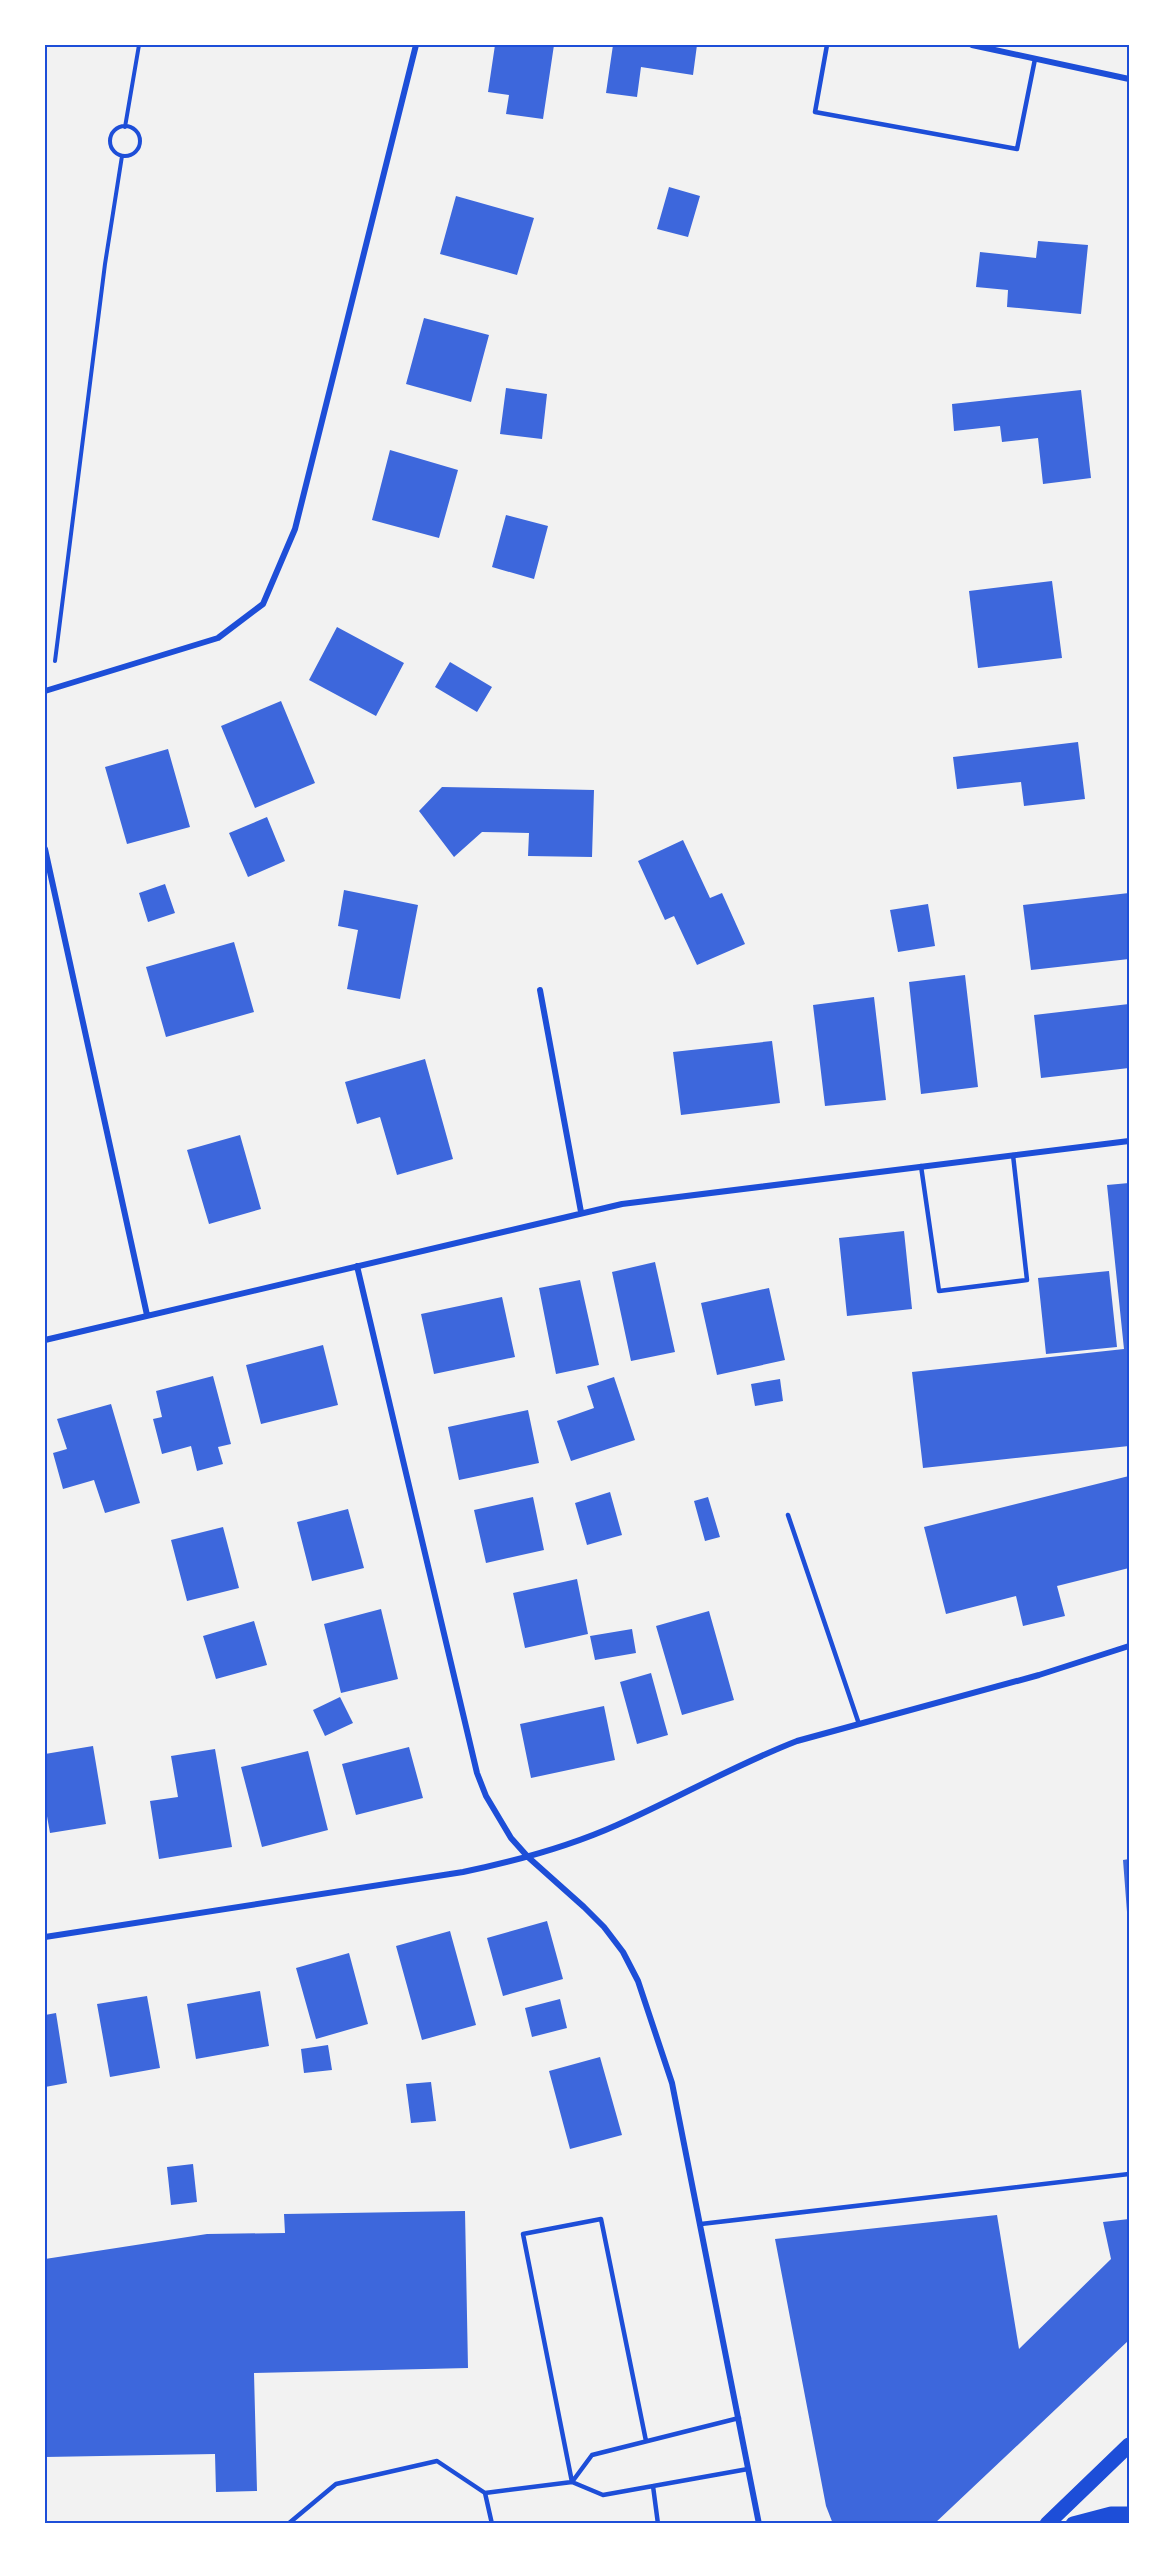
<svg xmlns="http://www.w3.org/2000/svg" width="1174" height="2569" font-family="'Exo 2',sans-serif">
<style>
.building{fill:#3d67dc}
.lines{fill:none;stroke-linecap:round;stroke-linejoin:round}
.path{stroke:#1d4ed8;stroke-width:4}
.service{stroke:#1d4ed8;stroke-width:4.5}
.minor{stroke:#1d4ed8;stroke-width:6}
.primary{stroke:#1d4ed8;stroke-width:15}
.neatline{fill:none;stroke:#1d4ed8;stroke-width:2}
</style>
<rect width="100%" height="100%" fill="#f2f2f2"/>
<!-- building -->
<path class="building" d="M495,45h59l-11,74 -37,-5 3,-19 -21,-3z
M613,45h84l-4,30 -52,-8 -4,30 -31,-4z
M669,187l31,9 -12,41 -31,-8z
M456,196l78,22 -17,57 -77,-21z
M1038,241l50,4 -7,69 -74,-7 1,-17 -32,-3 4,-35 56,6z
M424,318l65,17 -18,67 -65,-18z
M506,388l41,6 -5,45 -42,-5z
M1081,390l10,88 -48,6 -5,-46 -36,4 -2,-16 -46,5 -2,-27z
M390,450l68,20 -19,68 -67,-18z
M506,515l42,11 -14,53 -42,-12z
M1052,581l10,77 -84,10 -9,-77z
M337,627l67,36 -28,53 -67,-36z
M450,662l42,25 -15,25 -42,-25z
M281,701l34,82 -60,25 -34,-82z
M1078,742l7,57 -61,7 -3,-24 -64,7 -4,-32z
M168,749l22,78 -63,17 -22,-77z
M442,787l152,3 -2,67 -64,-1 1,-23 -47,-1 -28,25 -35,-46z
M267,817l18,44 -37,16 -19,-44z
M683,840l27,58 12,-5 23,51 -48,21 -23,-49 -9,4 -27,-59z
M165,884l10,29 -27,9 -9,-29z
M344,890l74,15 -18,94 -53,-10 11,-59 -20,-4z
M1129,893v66l-98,11 -8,-65z
M928,904l7,42 -37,6 -8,-42z
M234,942l20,70 -88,25 -20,-70z
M965,975l13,112 -57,7 -12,-112z
M874,997l12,103 -61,6 -12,-101z
M1129,1004v64l-88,10 -7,-63z
M772,1041l8,62 -99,12 -8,-63z
M425,1059l28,100 -56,16 -17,-58 -23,7 -12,-42z
M240,1135l21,74 -52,15 -22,-74z
M1129,1183v263l-206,22 -11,-96 212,-23 -17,-164z
M904,1231l8,78 -65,7 -8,-78z
M655,1262l20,90 -44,9 -19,-89z
M1109,1271l8,76 -71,7 -8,-76z
M580,1280l19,85 -43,9 -17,-86z
M769,1288l16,72 -68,15 -16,-72z
M502,1297l13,60 -81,17 -13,-60z
M323,1345l15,60 -77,19 -15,-59z
M213,1376l18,68 -13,3 5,17 -26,7 -6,-25 -29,8 -9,-35 9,-2 -6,-26z
M614,1377l21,63 -64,21 -14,-40 37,-13 -7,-22z
M780,1379l3,22 -28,5 -4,-22z
M111,1404l29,99 -35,10 -11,-33 -31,9 -10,-36 14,-4 -10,-30z
M528,1410l11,53 -80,17 -11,-53z
M1129,1476v92l-72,18 8,30 -42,10 -7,-30 -70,18 -22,-87z
M610,1492l12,43 -35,10 -12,-42z
M533,1497l11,53 -58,13 -12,-53z
M708,1497l12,40 -15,4 -11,-40z
M348,1509l16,59 -52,13 -15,-59z
M223,1527l16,61 -52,13 -16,-61z
M577,1579l11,55 -63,14 -12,-55z
M381,1609l17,70 -57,14 -17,-69z
M709,1611l25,89 -52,15 -26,-89z
M254,1621l13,44 -51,14 -13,-43z
M632,1629l4,24 -41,7 -5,-24z
M651,1673l17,62 -31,9 -17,-62z
M340,1697l13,26 -28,13 -12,-26z
M604,1706l11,54 -84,18 -11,-54z
M93,1746l13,78 -56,9 -5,-28v-51z
M409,1747l14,51 -67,17 -14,-51z
M215,1749l17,98 -73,12 -9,-58 28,-4 -7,-41z
M308,1751l20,79 -66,17 -21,-80z
M1129,1859v53h-2l-4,-52z
M547,1921l16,58 -60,17 -16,-58z
M450,1931l26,94 -54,15 -26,-94z
M349,1953l19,71 -52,15 -20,-71z
M260,1991l9,55 -73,13 -9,-55z
M147,1996l13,72 -50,9 -13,-73z
M560,1999l7,29 -35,9 -7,-29z
M56,2013l11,70 -22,4v-72z
M328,2045l4,25 -28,3 -3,-24z
M600,2057l22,78 -52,14 -21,-78z
M431,2082l5,39 -25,2 -5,-39z
M193,2164l4,38 -26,3 -4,-38z
M465,2211l3,157 -214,5 3,118 -41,1 -1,-38 -170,3v-198l162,-25 78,-1 -1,-19z
M997,2215l22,134 92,-90 -8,-37 26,-3v121l-195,184h-101l-7,-18 -51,-267z"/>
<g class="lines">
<!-- path -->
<path class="path" d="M110 141a15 15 0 1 1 30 0a15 15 0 1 1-30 0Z
M125,127l14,-82
M55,661l50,-397 17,-108"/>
<!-- service -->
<path class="service" d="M827,45l-12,67 202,37 18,-90
M921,1166l18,125 88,-11 -14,-125
M788,1515l71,209
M701,2224l428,-50
M572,2482l-49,-248 78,-15 45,222
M572,2482l20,-27 147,-37
M653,2486l5,38
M288,2524l48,-40 101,-23 48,32
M492,2524l-7,-31 87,-11 31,13 145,-26"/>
<!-- minor -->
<path class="minor" d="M972,45l157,34
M45,691l173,-53 45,-34 32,-75 121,-484
M45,849l102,466
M540,990l41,222
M357,1266l120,507 9,23 25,42 17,19 56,50 20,20 19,25 15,29 34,102 87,441
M45,1340l577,-136 507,-63
M45,1937l418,-65c53,-11 105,-25 154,-47 61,-27 118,-60 180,-84l242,-66 90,-29"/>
<!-- primary -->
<path class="primary" d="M1047,2524l82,-79
M1073,2524l38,-10h18"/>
</g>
<!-- border -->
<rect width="1174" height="2569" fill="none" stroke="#ffffff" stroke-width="93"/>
<rect x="46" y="46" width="1082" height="2476" class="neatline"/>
</svg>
